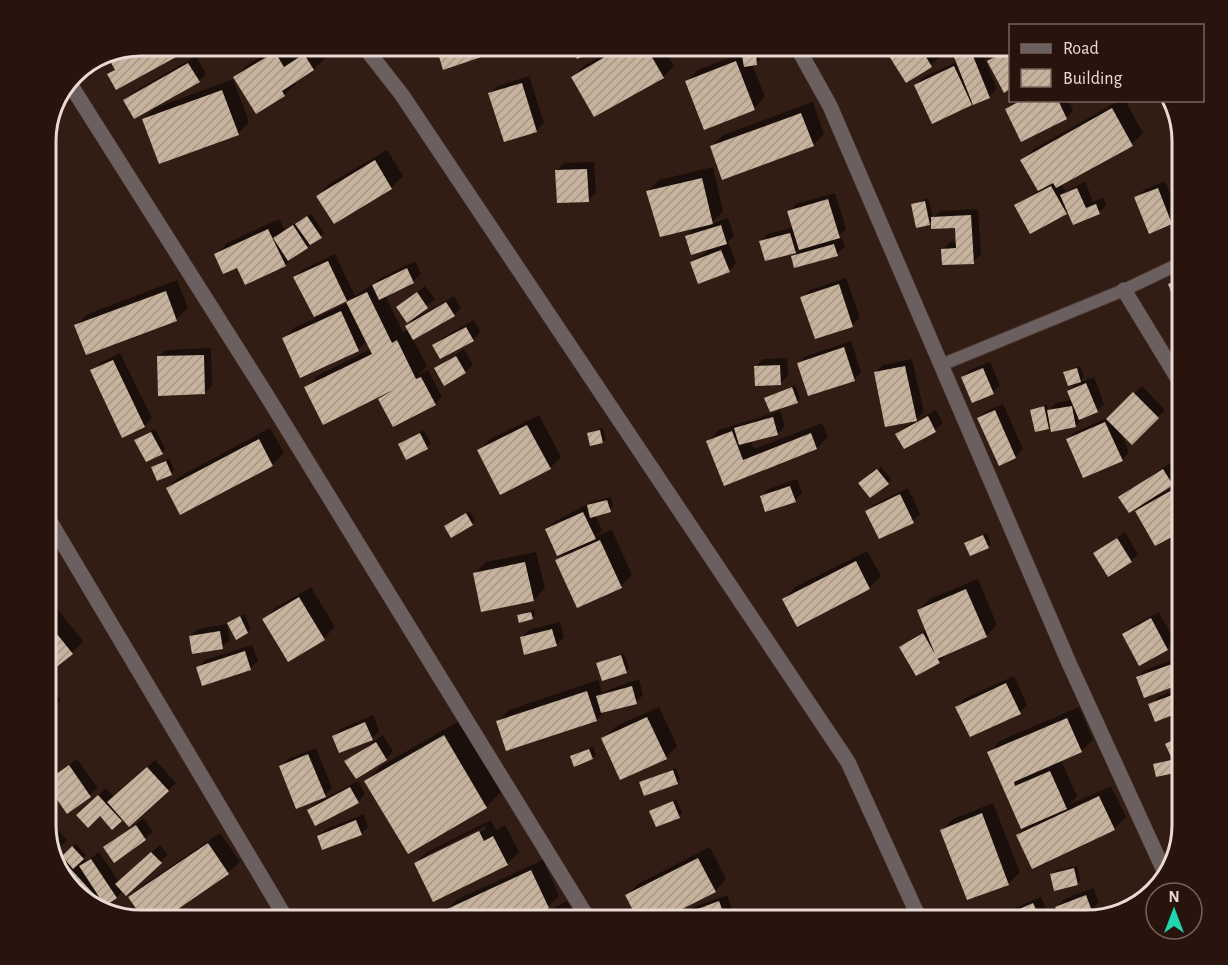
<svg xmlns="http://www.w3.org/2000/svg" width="1228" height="965" font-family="'Alegreya Sans',sans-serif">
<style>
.shadow{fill:#0007;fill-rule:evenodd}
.building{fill:url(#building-hatch)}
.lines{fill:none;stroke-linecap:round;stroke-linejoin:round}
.service-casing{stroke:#4c3730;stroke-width:14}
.minor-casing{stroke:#4c3730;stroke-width:16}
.service{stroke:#6c5f60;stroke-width:12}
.minor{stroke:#6c5f60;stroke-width:15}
.rim{fill:none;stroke:#e9dad4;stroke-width:3}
</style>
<defs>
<pattern id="building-hatch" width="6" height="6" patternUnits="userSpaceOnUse" patternTransform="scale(1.5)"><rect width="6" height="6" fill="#c6b29d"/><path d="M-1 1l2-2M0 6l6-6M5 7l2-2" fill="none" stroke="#a69686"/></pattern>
</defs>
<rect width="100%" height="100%" fill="#321d15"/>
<!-- shadow -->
<path class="shadow" d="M141,45h51l-6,5 -77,25 7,-7 -6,-11z
M280,45h9l7,11 21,-11 8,13 -11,11 -20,12 2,3 -12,11 -49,-18 11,-11z
M448,45h51l-6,6 -49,17 -5,-14z
M620,45h42l12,21 -11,11h-90l11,-11z
M889,45h42l8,13 -32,23z
M979,45l18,44 -8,8 -15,4 -41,21 -17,-37 7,-8 34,-15 -1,-4 7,-8z
M1010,47v41l-6,3 -15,-30z
M747,51l1,2 11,-1 1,8 -8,4 13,33 -11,12 -67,-28 11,-11z
M196,56l10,18 -7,7 -74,19 7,-7z
M529,76l15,47 -8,8 -46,-37 8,-8z
M233,79l16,43 -11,12 -94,-15 11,-11z
M1016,100h53l4,11 -7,7 -59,-9z
M1120,100h5l18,33 -11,11 -71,40 5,8 19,-11 8,21 10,-5 3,8 -7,8 -31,-3 -2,3 -50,-7 23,-16 -17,-30 12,-11z
M813,102l11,32 -11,11 -102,2 12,-12z
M387,150l16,26 -12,12 -57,34 -16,-26 11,-12z
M594,162l2,31 -8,7 -32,-29 8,-8z
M713,167l10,44 -12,13 17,-6 6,18 -6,6 8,21 -7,8 -38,-9 16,-10 -20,-16 9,-10 -48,-35 11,-11z
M1165,181l14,35 -7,7 -22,9 -14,-34 8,-8z
M835,193l11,36 -10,10 6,-1 3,9 -8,7 -44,3 6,-7 -33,9 -5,-18 7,-7 25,-7 -4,-15 7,-8z
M928,198l5,20 7,-7 38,-2 3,46 -8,7 -31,-12 8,-8h7l-1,-16 -23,-6 -3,3 -17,-18z
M311,214l13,19 -39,32 -47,1 -22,-11 11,-12 52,-24 6,11z
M335,254l20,42 26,-18 34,-17 6,13 -8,7 -28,14 18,37 6,-2 -2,-4 7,-7 40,-23 7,12 -7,7 -41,24 14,27 -9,9 10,-5 14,27 -7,7 -56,-5 7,-7 -80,-4 11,-12 54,-27 -4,-8 -9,9 -57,26 -17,-37 11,-12 21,-9 -21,-41 7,-7zM353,297l-6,6 -29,14 -1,-3z
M1183,275v45l-13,-36z
M846,278l14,40 -8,7 -50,-27 8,-8z
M177,280l11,28 -12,11 -100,6 12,-11z
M425,286l10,13 -28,22 -9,-14z
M474,320l6,12 -7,8 -39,5 8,-7z
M851,341l10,31 -7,8 -56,-17 8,-7z
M211,348l1,37 -7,8 -47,-36 8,-7z
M464,349l9,16 -8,7 -29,-4z
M120,353l32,65 -8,8 -52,-55 8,-8z
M787,358l1,18 -8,7 -25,-16 8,-8z
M912,359l12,53 -8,7 -41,-46 8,-8z
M990,362l10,23 -7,7 -31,-14 8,-8z
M1080,366l4,11 -6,6 16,-6 10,27 -7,7 -14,6 -7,9 -25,-2 -3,4 -16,-18 15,-6 1,7 8,-8 17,-3 -4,-9 10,-10 -14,-8z
M795,385l5,13 -3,3 -31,-3z
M1142,386l23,24 -33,33 -12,-12 9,21 -7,8 -55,-21 8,-7 36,-16z
M1003,404l20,45 -7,8 -16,7 -21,-46 7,-7z
M936,410l7,13 -8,7 -31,17 -7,-13 8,-7z
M780,411l5,15 -8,8 -26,7 3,8 68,-26 6,14 -11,11 -92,36 -17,-43 11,-11z
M539,415l22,42 -11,11 -71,-17 11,-12z
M270,428l14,25 -12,12 -105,23 12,-11z
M603,428l3,11 -4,3 -14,-8z
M155,429l10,20 -3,4 -22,-16z
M424,430l7,14 -24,14 -7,-14z
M169,458l5,12 -3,4 -18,-7z
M1170,463l10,14 -22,16 1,2 21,-11 3,5v40l-46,-18 6,-8 -23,-6z
M881,467l10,12 -3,4 -25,-3z
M797,479l5,14 -7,7 -34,-4 8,-7z
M908,488l12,26 -7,7 -46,-10 8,-7z
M611,497l2,10 -18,8 7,15 -6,6 16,-6 20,45 -11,11 -64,-25 10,-10 -21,-22 8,-7 38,-20z
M469,511l6,9 -3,4 -23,-1z
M1125,532l13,22 -7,7 -36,-8z
M987,533l4,11 -3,3 -22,-4z
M867,551l14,25 -12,12 -71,36 -14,-25 11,-12z
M536,552l9,36 -11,12 -60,-26 12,-12z
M978,579l19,46 -11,11 -40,19 -7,7 -38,-15 25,-18 -8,-18 12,-12z
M311,587l24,40 -11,11 -60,-18 11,-12z
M50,590l7,15 -12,9v-21z
M534,609l1,6 -3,3 -13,-2z
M58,610l25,31 -11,12 -27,-34z
M1159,612l16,30 -8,7 -44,-15 8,-7z
M244,614l7,15 -15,9 -7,-15z
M560,622l4,15 -8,8 -35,-7 8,-8z
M227,624l3,16 -8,7 -32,-11 8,-7z
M252,645l6,16 -8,7h-52l7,-8z
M624,653l5,15 -3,4 -28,-9z
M1183,656v26l-46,-5 8,-7z
M1014,676l13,29 -7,7 -63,-5 7,-8z
M639,679l4,16 -7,7 -31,9 -9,9 -98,1 11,-11 89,-30 4,12z
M47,687l14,13 -16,15v-26z
M1183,687v22l-33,-4 8,-8z
M659,707l18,39 -11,11 -63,-19 12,-11z
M1079,707l14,33 -12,11 -20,9 16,36 -8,9 42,-19 15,31 -12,12 -81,38 -15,-32 11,-12 -40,-71 11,-11z
M373,715l6,16 -7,8 -38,-3 7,-7z
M459,721l42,71 -15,15 -120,-26 15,-15z
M1183,732v35l-9,4 -19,-6 18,-7 -6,-14z
M383,735l10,17 -7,7 -40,2z
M593,746l3,9 -4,3 -20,-2z
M316,748l16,40 -7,7 -44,-29 7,-7z
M77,759l21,29 -31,24 -21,-29z
M155,760l21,23 -47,42 -6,-7 -11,10 -12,-14 -15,-7 21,-19 8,9z
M676,768l4,11 -3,4h-36z
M358,781l7,13 -7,7 -49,10 7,-8z
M676,799l6,14 -3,3 -28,-5z
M993,803l27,69 -11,11 -41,16 -26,-69 11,-11z
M364,814l4,13 -7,7 -43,2 8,-7z
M144,818l9,14 -38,28 -10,-13z
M491,820l5,10 9,-5 14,27 -12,12h-92l12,-12zM485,826l1,3 -59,29v-3z
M52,824l15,16 -11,11 -11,-21z
M220,833l20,29 -12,11 -69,47 -29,-23 12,-11z
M76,844l10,11 -3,3 3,4 13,-10 20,30 41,-37 8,10 -52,42 -16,8 -22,-9 -19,-38z
M710,847l16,32 -11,12 -88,4 11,-11z
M543,860l16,36 -11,11 -102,3 12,-11z
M1077,866l4,14 -4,4 -26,-10 4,-3z
M1093,888l6,14 -8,8 -34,-3 7,-8z
M727,895l9,25h-58l7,-10z
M1041,897l10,23h-48l-1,-3 8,-7z
M567,901l10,19h-47z"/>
<!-- building -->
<path class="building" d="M141,45h43l3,6 -71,39 -9,-16 8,-4 -7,-13z
M427,45h22l-19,8z
M462,45h29l2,8 -50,17 -5,-17z
M576,45h23l1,3 -23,11 -5,-12z
M625,45h20l19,33 -70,39 -23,-40z
M889,45h30l13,22 -26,16 -22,-35z
M1010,49v40l-6,4 -17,-32z
M971,51l19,47 -17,7 -19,-48z
M275,52l9,15 20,-13 10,16 -32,21 3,5 -29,18 -23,-37z
M756,54l1,11 -13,2 -2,-11z
M736,61l19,49 -51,20 -19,-49z
M188,63l12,19 -66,37 -11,-19z
M954,66l18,39 -40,19 -18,-39z
M522,83l15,49 -33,10 -16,-49z
M222,90l17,45 -80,29 -17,-45z
M1022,100h36l9,19 -46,23 -16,-33z
M1112,108l21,38 -77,42 -3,-5 -15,8 -18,-31z
M801,113l13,33 -92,34 -12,-34z
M375,160l17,29 -58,35 -18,-28z
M587,169l2,33 -32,1 -2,-33z
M702,178l11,46 -53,13 -14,-46z
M1051,186l16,28 -37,20 -16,-29z
M1077,188l9,20 10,-4 4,10 -27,11 -13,-30z
M1158,188l14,36 -23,10 -15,-37z
M828,199l12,39 -41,12 -12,-39z
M925,201l5,24 -14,3 -5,-24z
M971,215l3,49 -32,1 -1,-16 15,-1 -1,-20 -24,1v-12z
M307,216l15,22 -12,7 -15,-21z
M293,225l15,23 -20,13 -15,-23z
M721,225l6,19 -36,11 -6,-19z
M268,229l18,37 -41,19 -8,-17 -14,6 -9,-20z
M790,233l6,20 -31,8 -6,-20z
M834,244l4,12 -44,12 -3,-12z
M721,250l9,22 -32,12 -8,-22z
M328,261l19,40 -33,16 -21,-40z
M407,268l7,15 -35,17 -7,-15z
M1183,278v46l-15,-40z
M839,284l14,43 -38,12 -15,-42z
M166,291l11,30 -91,34 -12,-30z
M367,292l25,51 5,-3 19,39 5,-2 15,28 -43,22 -15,-28 15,-9 -70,35 -19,-38 68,-33 -26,-52z
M417,292l11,16 -21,15 -11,-16z
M446,302l9,14 -42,24 -8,-14z
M341,311l18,40 -59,27 -18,-40z
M466,327l8,14 -34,18 -8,-14z
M844,347l11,34 -47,15 -11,-33z
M204,355l1,39 -47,2 -1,-40z
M456,356l10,17 -22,13 -10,-18z
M113,360l32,67 -23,11 -32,-68z
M780,365l1,20 -26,1 -1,-20z
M905,366l12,55 -32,6 -11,-55z
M983,368l11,26 -22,9 -11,-26z
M1077,368l4,14 -13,4 -5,-14z
M1086,383l12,29 -19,8 -12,-29z
M792,387l6,16 -28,9 -6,-14z
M1133,392l26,26 -27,27 -26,-26z
M1044,406l5,23 -14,3 -5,-22z
M1072,406l4,21 -25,5 -4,-22z
M995,410l21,48 -17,8 -22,-48z
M928,416l8,16 -32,17 -9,-15z
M773,417l5,18 -39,10 -5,-17z
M1105,422l18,39 -40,17 -17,-39z
M527,425l24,44 -51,26 -23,-45z
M600,430l3,13 -13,3 -3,-13z
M732,431l11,29 68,-27 6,16 -93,37 -18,-45z
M151,432l12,22 -17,8 -12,-22z
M420,433l8,16 -22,11 -8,-16z
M259,439l14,27 -93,49 -14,-27z
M166,461l6,14 -15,6 -6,-14z
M877,469l12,15 -19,14 -12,-15z
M1163,469l10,16 -44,28 -11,-16z
M790,486l6,16 -31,10 -5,-16z
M1172,490l11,19v22l-28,15 -20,-35z
M900,494l14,29 -35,16 -14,-28z
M607,500l4,12 -21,6 -3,-13z
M583,512l13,27 -39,17 -12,-27z
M466,513l7,12 -22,13 -7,-12z
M983,535l6,13 -19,8 -6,-13z
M1117,538l15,24 -24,15 -15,-24z
M600,540l22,48 -45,20 -22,-48z
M856,561l14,28 -73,38 -15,-28z
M525,562l9,39 -53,11 -8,-39z
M966,589l21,48 -50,22 -20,-49z
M299,597l26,43 -37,22 -26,-43z
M45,603l5,10 -5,3z
M531,612l2,7 -14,4 -2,-8z
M240,616l8,17 -12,7 -9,-17z
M1151,618l17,32 -29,16 -17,-32z
M45,619l28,35 -28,22z
M552,629l5,17 -33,9 -4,-18z
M220,631l3,18 -31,5 -3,-18z
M923,633l17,30 -24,13 -17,-29z
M245,651l6,19 -49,16 -6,-19z
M621,655l6,18 -25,8 -6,-18z
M1183,660v23l-39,15 -8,-21z
M1006,683l15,31 -51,23 -15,-30z
M632,686l5,18 -36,9 -5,-17z
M587,691l10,30 -91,30 -10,-30z
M1183,691v20l-28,11 -7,-18z
M45,699l9,10 -9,8z
M647,717l20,42 -47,21 -19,-42z
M1067,718l15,34 -68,30 1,4 35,-15 17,38 -46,20 -34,-77z
M365,722l8,18 -34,13 -7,-17z
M444,735l43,73 -79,46 -44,-73z
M1183,735v33l-5,3 -13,-27z
M376,742l11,18 -31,19 -12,-18z
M589,749l4,10 -19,8 -4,-11z
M308,754l18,43 -30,12 -17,-43z
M1171,760l4,13 -19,4 -3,-13z
M69,765l22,32 -24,17 -22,-32z
M147,767l22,24 -40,36 -22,-25z
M673,770l5,14 -34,12 -5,-14z
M350,787l9,16 -44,23 -8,-16z
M98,795l24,26 -10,9 -12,-14 -12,12 -12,-13z
M1099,796l16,34 -83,39 -16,-34z
M673,801l7,17 -24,9 -7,-16z
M982,813l27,72 -42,15 -27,-70z
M356,820l6,15 -40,15 -5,-14z
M136,825l10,15 -32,23 -11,-16z
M479,831l5,10 9,-5 15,29 -75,37 -19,-39z
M208,843l21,31 -67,46h-18l-16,-23z
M72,846l12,13 -11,10 -11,-13z
M151,852l11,11 -36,33 -11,-12z
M57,854l46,50 -2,1 -23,-9z
M698,858l18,34 -56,28h-22l-13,-25z
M91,859l26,39 -12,8 -26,-40z
M1074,868l4,17 -24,6 -4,-17z
M531,870l18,38 -26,12h-74l-4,-10z
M1086,895l6,16 -23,9h-8l-6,-13z
M719,901l7,19h-50v-3z
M1033,903l8,17h-39l-1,-3z
M555,911l5,9h-22z"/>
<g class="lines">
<!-- service casing -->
<g class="service-casing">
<path id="service" d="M941,365l183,-75 59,-28"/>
</g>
<!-- minor casing -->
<g class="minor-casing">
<path id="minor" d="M363,45l39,50 446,667 72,158
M796,45l34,61 239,557 96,210
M70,84l194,307 325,529
M1124,290l59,97
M45,513l242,407"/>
</g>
<!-- service -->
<use href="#service" class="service"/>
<!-- minor -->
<use href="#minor" class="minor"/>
</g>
<!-- crop -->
<path d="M0 0H1228V965H0ZM141 56H1087A85 85 0 0 1 1172 141V825A85 85 0 0 1 1087 910H141A85 85 0 0 1 56 825V141A85 85 0 0 1 141 56Z" fill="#28140c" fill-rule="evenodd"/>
<path class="rim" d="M141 56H1087A85 85 0 0 1 1172 141V825A85 85 0 0 1 1087 910H141A85 85 0 0 1 56 825V141A85 85 0 0 1 141 56Z"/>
<!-- legend -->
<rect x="1009" y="24" width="195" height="78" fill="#28140c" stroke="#75635c" stroke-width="1.5"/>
<rect x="1021" y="44" width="30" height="9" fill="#6c5f60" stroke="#75635c" stroke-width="1.5"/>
<text x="1063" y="54" font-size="18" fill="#e9dad4">Road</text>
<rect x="1021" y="69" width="30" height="18" fill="url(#building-hatch)" stroke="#75635c" stroke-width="1.5"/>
<text x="1063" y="84" font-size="18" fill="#e9dad4">Building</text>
<!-- north arrow -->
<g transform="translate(1174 911)"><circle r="28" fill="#28140c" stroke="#75635c" stroke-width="1.5"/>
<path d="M0-4.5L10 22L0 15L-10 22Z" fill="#20d5b0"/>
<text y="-9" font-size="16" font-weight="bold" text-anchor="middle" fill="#e9dad4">N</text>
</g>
</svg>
